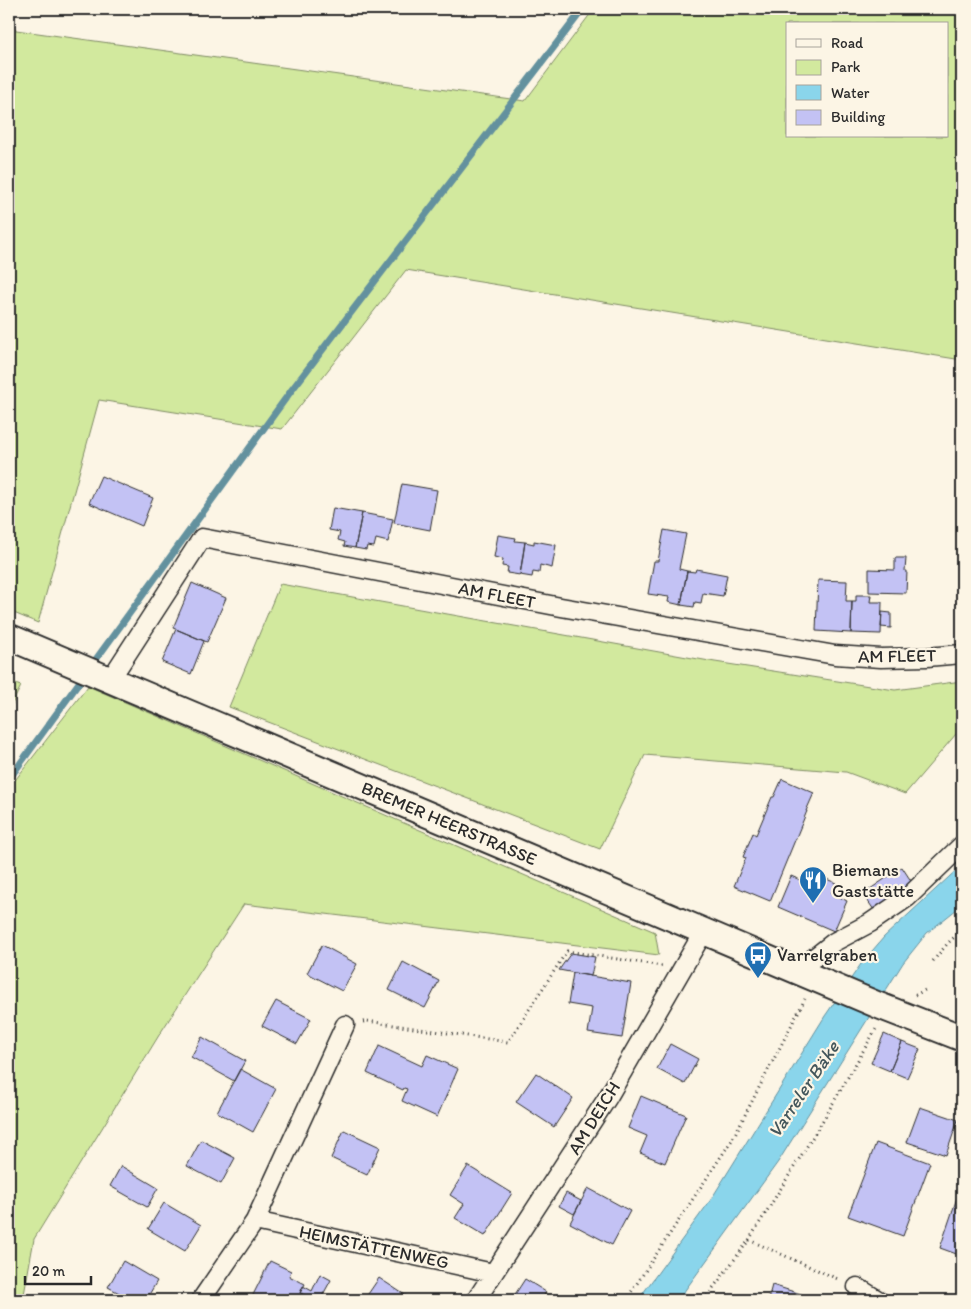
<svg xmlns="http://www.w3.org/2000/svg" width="971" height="1309" font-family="Itim,sans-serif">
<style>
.green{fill:#d2e99e;stroke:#7e8a64;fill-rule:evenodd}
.water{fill:#8ad5eb;stroke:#64919e}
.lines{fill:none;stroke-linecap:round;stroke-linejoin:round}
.stream{stroke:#64919e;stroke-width:7}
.building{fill:#c3c2f4;stroke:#2b2b2b}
.minor-casing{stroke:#2b2b2b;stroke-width:21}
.secondary-casing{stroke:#2b2b2b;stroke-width:29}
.path{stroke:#2b2b2b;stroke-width:3;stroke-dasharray:1 4;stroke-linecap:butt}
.minor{stroke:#fcf5e5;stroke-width:18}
.secondary{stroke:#fcf5e5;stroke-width:25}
.labels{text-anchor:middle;stroke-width:4.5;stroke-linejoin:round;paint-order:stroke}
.street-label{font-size:18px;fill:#2b2b2b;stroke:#fcf5e5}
.poi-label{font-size:18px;fill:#2b2b2b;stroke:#fcf5e5;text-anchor:start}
.water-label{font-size:19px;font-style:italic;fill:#43565b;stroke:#fcf5e5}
</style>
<rect width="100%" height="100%" fill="#fcf5e5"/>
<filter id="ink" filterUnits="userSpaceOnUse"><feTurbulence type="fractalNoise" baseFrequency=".02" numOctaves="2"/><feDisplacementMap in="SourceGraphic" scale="10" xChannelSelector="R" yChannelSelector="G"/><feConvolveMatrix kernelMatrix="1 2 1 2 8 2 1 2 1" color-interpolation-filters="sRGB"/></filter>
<g filter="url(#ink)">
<!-- green -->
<path class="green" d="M594,9h368v351l-556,-90 -124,159 -183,-29 -61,223 -29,-12v-582l516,72zM787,24h160v112h-160z
M280,584l435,78 180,28 67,-9v46l-57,67 -59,-22 -201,-17 -45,94 -371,-142z
M9,682l12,4 -12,24z
M88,686l567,246 4,23 -415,-51 -83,128 -127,207 -11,61h-14v-512z"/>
<!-- water -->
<path class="water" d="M962,865v40l-35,28 -24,30 -125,199 -100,138h-40l72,-99 115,-185 36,-52 23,-27z"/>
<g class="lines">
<!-- stream -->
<path class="stream" d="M9,779l282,-388 292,-382"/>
</g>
<!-- building -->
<path class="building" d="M101,476l52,22 -11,28 -53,-23z
M402,484l35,6 -7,40 -36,-7z
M333,508l29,5 -7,35 -11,-2 1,-4 -7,-2 2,-8 -11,-2z
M362,513l31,6 -5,23 -12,-3 -2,8 -7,-1 -1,4 -11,-2z
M664,530l22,4 -7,35 8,2 -6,34 -13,-3 1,-5 -21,-3 6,-33h4z
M498,535l18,3 -1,3 10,1 -5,33 -13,-2 1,-6 -6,-1 1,-7 -9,-2z
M534,541l22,4 -4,23 -12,-3 -1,8 -6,-1 -1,5 -12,-2 5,-33 9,2z
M895,558h11l-1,13h2l-1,22 -37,-1v-23l26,1z
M696,569l31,6 -4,21 -20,-3 -2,10 -6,-1 -1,5 -13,-2 6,-34 8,1z
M818,580l29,1 -1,20h6l-1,32 -35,-2z
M192,583l34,15 -19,44 -34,-14z
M856,595h15l-1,7h12l-1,32 -30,-1 1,-32h4z
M882,612l9,1v15l-10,-1z
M176,629l28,12 -13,33 -29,-12z
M782,779l32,14 -8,18h1l-37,90 -36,-15 12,-28 -3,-1 10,-24 3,2 16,-38h2z
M902,867l11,17 -39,26 -11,-16z
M814,874l22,9 -5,10 16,8 -13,30 -56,-24 13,-31 19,8z
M322,945l35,19 -15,27 -35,-18z
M571,953l24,4 -4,19 -32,-6z
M403,962l36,19 -14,27 -36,-18z
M573,973l58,10 -9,55 -34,-5 4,-25 -24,-4z
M276,1001l35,18 -14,25 -35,-18z
M884,1034l18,8 -12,29 -19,-8z
M202,1037l43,24 -11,20 -43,-24z
M902,1042l18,7 -13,29 -17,-7z
M670,1044l28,15 -13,25 -28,-15z
M379,1046l43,20 5,-11 31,14 -21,48 -35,-16 5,-12 -3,-1 -1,2 -36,-17z
M240,1069l36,20 -23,43 -36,-20z
M536,1073l37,25 -19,29 -38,-25z
M641,1096l45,19 -21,48 -25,-10 7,-17 -19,-8z
M920,1107l38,13 -12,35 -39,-13z
M344,1130l36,17 -13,28 -36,-17z
M201,1140l34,18 -14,26 -34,-18z
M876,1143l54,20 -27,73 -55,-20z
M121,1166l37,22 -11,19 -37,-21z
M468,1166l44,27 -27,43 -30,-18 9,-14 -14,-9z
M962,1183v73l-22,-8z
M588,1188l42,23 -18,34 -42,-22z
M566,1193l15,8 -7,13 -15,-8z
M164,1203l37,22 -16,26 -37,-22z
M123,1261l34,20 -11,19h-14l-24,-13z
M270,1261l21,10 -2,5 16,8 -5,9 15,7h-56l-7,-3z
M320,1274l11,6 -11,20h-5l-15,-7 3,-7 9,5z
M379,1278l29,19 4,3h-48z
M525,1279l21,13 -5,8h-26l2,-2 -3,-2z
M772,1285l45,14v1h-49z"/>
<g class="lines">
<!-- minor casing -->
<g class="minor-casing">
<path id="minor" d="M110,680l92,-142 359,69 274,48 46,3 46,-1 35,-3
M797,971l37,-29 36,-19 38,-26 54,-52
M255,1221l238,52
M857,1287l21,13
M201,1300l54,-79 90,-196
M476,1300l132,-203 96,-166"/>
</g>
<!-- secondary casing -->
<g class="secondary-casing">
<g id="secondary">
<path id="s1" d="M9,637l871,369 82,32"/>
</g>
</g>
<!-- path -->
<path class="path" d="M933,961l15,-18 14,-13
M915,995l10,-5
M363,1022l4,-1 141,21 59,-91 95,15
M749,1240l91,40
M626,1300l106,-160 73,-141
M704,1300l45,-60 73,-118 54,-93"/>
<!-- minor -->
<use href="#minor" class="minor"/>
<!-- secondary -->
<use href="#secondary" class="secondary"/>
</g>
</g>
<!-- icons -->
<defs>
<g id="restaurant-pin" transform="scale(1.4375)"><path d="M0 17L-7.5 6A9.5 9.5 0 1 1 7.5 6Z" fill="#1f6fb2" stroke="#fcf5e5"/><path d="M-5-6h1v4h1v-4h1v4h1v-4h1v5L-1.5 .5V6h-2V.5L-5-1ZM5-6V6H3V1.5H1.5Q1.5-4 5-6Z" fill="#fff"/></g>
<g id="bus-pin" transform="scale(1.4375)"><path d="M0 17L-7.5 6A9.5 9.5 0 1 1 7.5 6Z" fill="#1f6fb2" stroke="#fcf5e5"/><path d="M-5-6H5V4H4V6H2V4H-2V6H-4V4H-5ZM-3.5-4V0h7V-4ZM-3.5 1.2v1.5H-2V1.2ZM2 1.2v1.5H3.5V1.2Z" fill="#fff"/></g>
</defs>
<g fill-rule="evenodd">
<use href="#restaurant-pin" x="813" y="880"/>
<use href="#bus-pin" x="758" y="955"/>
</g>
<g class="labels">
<!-- street labels -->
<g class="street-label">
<text transform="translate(497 595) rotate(11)" y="6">AM FLEET</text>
<text transform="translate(897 656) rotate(-1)" y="6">AM FLEET</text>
<text dy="6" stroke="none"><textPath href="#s1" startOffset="478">BREMER HEERSTRASSE</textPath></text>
<text transform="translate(594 1118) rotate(-58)" y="6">AM DEICH</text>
<text transform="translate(374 1247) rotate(12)" y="6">HEIMSTÄTTENWEG</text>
</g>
<!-- poi labels -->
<g class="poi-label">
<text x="832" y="876">Biemans<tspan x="832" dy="21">Gaststätte</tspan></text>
<text x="777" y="961">Varrelgraben</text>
</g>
<!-- water labels -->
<g class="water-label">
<text transform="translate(803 1089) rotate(-56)" y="7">Varreler Bäke</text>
</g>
</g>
<!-- margin -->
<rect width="971" height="1309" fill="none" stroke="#fcf5e5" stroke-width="30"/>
<rect x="15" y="15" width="941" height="1279" fill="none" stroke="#2b2b2b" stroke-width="2" filter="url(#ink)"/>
<!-- legend -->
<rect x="786" y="22" width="162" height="115" fill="#fcf5e5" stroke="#a8a49b"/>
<rect x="796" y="39" width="25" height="8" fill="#fcf5e5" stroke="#a8a49b"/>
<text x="831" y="48" font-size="15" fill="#2b2b2b">Road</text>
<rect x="796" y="60" width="25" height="15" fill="#d2e99e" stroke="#a8a49b"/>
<text x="831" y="72" font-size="15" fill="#2b2b2b">Park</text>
<rect x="796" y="85" width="25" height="15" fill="#8ad5eb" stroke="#a8a49b"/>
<text x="831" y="98" font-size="15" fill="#2b2b2b">Water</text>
<rect x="796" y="110" width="25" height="15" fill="#c3c2f4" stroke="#a8a49b"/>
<text x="831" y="122" font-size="15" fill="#2b2b2b">Building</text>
<!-- scale -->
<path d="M25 1276v8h66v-8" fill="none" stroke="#2b2b2b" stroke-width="2.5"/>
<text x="32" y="1276" font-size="15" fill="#2b2b2b" stroke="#fcf5e5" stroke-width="4" paint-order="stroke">20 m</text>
</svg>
